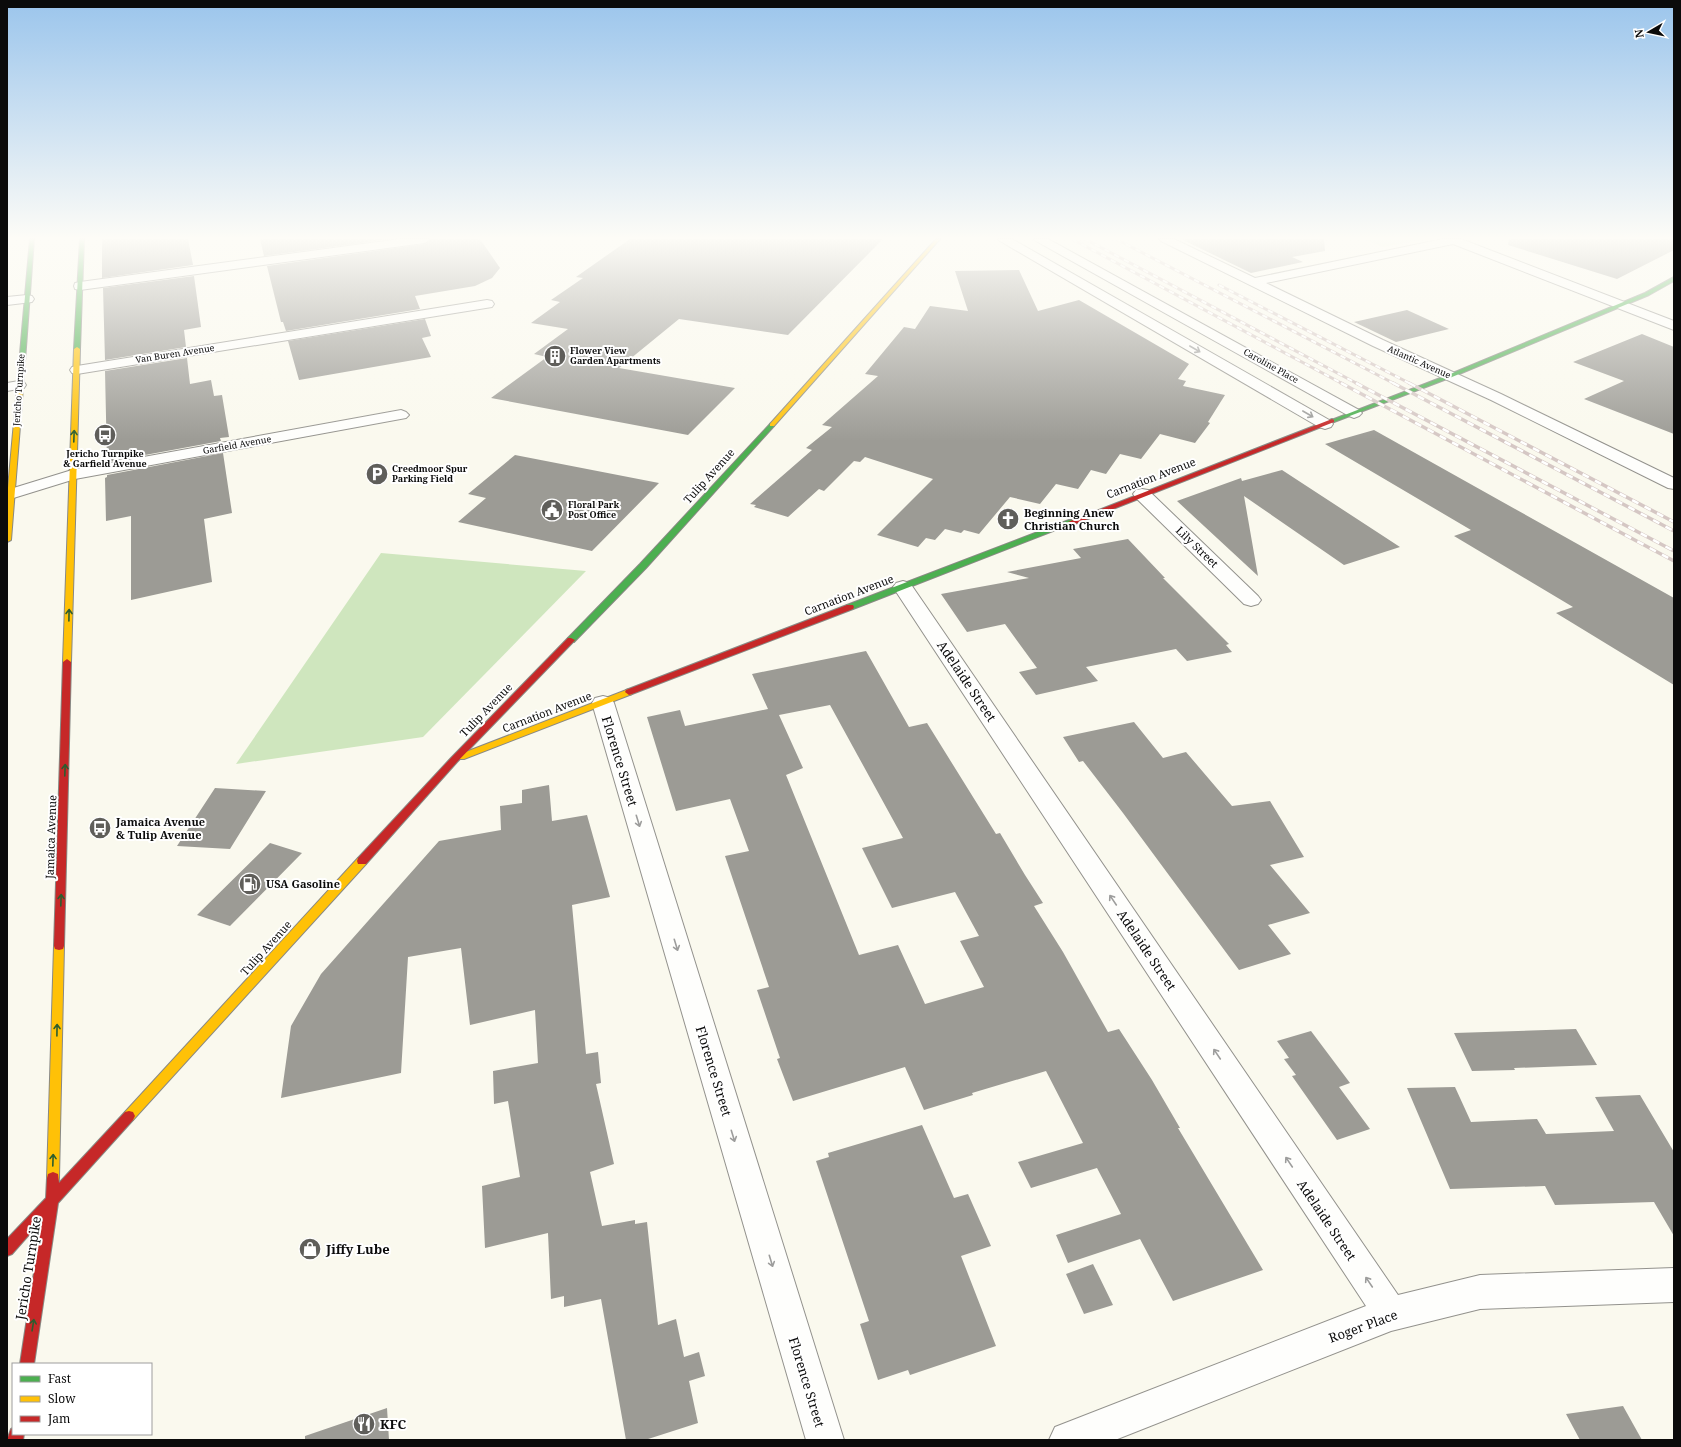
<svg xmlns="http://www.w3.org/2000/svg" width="1681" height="1447" font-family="'Noto Serif',serif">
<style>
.green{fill:#dfefcf}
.forest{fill:#cfe6be}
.building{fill:#9c9b95;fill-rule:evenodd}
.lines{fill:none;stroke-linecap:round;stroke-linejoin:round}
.street-casing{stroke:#93928d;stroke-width:2}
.fast-casing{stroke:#898984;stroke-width:2}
.slow-casing{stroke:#898984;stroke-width:2}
.jam-casing{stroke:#898984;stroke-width:2}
.street{fill:#fefefc;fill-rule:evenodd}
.fast{fill:#4caf50;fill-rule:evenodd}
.slow{fill:#ffc107;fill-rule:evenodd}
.jam{fill:#c62828;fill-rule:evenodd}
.rail-far1-casing{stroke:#d5c7c4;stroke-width:3}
.rail-casing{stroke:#d5c7c4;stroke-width:3.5}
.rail-far1{stroke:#fff;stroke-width:2;stroke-dasharray:5.5;stroke-linecap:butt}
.rail{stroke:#fff;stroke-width:2.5;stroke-dasharray:7;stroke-linecap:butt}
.oneway{stroke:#9d9d9c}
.oneway2{stroke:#2c5d2e}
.labels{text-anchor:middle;stroke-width:4;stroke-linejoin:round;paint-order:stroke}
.far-poi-label{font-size:9px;font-weight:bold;fill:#0b0b0b;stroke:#fff;text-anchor:start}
.far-street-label{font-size:9px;fill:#0b0b0b;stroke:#fff}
.street-label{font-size:11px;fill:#0b0b0b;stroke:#fff}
.poi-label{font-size:11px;font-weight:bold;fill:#0b0b0b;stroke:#fff;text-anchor:start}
.near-street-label{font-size:13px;fill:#0b0b0b;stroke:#fff}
.near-poi-label{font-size:13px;font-weight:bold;fill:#0b0b0b;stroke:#fff;text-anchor:start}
</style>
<rect width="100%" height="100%" fill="#faf9ee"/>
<!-- green -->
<path class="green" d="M1363,239h62l-42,8z"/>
<!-- forest -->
<path class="forest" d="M381,553l205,18 -163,166 -187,27z"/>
<!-- building -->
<path class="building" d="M102,239h86l5,26 -91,13z
M260,239h131l-127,17z
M431,239h49l20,29 -8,10 -17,8 -60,10 5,13 -134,22 -3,-9h-2l-14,-56 157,-22z
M630,239h253l-95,96 -109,-16 -60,49 116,20 -47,47 -197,-37 56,-41 -13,-3 34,-25 -37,-6 29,-21 -9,-2 32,-22 -7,-1z
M1181,239h143l1,12 -33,6 11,5 -52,11z
M1509,239h165v11l-57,29 -109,-34z
M1019,270l19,41 41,-11 110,64 -11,15 8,2 -3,5 42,9 -17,27 2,1 -15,20 -35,-9 -19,25 -21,-5 -14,20 -15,-4 -13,19 -22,-5 -16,20 -30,-7 -31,37 -15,-4 -3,3 -16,-4 -10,11 -9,-2 -8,9 -41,-12 56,-56 -68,-22 -5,5 -6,-1 -30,30 -5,-2 -31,28 -34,-10 2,-2 -6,-1 62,-54 -6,-2 26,-21 -10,-2 56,-49 -13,-2 39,-47 11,2 15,-23 38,5 -13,-40z
M194,276l7,51 -17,3 2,17 -81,13 -2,-72z
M1407,310l42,19 -53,13 -42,-20z
M425,319l6,17 -9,2 9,19 -132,23 -11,-39z
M1642,334l32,13v87l-90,-35 40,-18 -51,-19z
M187,358l3,26 21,-4 3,16 8,-1 7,42 -9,1 1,3 -114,21 -2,-91z
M1374,430l300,168v87l-118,-72 17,-6 -119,-71 17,-6 -146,-86z
M223,453l9,60 -28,6 8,63 -81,18v-84l-25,5 -1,-43 2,-1v-2z
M515,455l144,28 -67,68 -134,-29 28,-24 -18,-4z
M1282,470l118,77 -56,18 -100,-69 14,80 -81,-75 64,-23 1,3z
M1128,539l37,39h-2l66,66 -3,1 6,7 -45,9 -11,-12 -90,18 12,14 -62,14 -17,-23 18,-4 -32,-44 -38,8 -26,-38 88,-16 -22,-6 74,-14 -8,-9z
M866,651l43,76 18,-4 69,111 4,-1 25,42 18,28 -9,3 29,46 45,80 11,-3 33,51 28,48h-2l85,142 -90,31 -33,-62 -72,24 -12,-28 65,-21 -24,-46 -66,20 -13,-26 65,-19 -37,-72 -74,22 1,2 -49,15 -19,-43 -112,34 -16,-42 3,-1 -23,-68 12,-3 -44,-131 24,-5 -19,-52 -54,12 -29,-94 33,-7 5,16 83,-17 -16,-35zM830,705l73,133 -41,10 30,60 63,-16 24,44 -19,5 24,46 -59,17 -27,-59 -39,10 -73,-180 17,-7 -24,-53z
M1134,722l29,36 23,-6 46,54 38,-5 34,56 -34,8 40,48 -42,12 23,29 -52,16 -116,-157 -40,-52 -4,1 -16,-25z
M549,785l3,36 35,-6 23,82 -38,8 14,149 12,-2 3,31 -5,1 18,80 -24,8 12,54 33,-6v4l12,-2 11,103 18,-6 8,38 15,-5 6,24 -16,5 9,42 -53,17h-19l-25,-141 -37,8v-11l-13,3 -3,-66 -63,15 -3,-62 38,-9 -12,-76 -14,3 -1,-33 45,-8 -3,-53 -65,15 -9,-77 -53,9 -7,116 -120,25 10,-72 30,-52 118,-133 62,-11 -1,-24 22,-3v-13z
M215,788l51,3 -36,58 -53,-3z
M270,843l32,10 -72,73 -33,-11z
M1576,1029l21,36 -83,3 1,2 -43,1 -18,-38z
M1311,1031l39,52 -11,4 31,42 -33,11 -45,-64 4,-1 -12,-16 5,-1 -12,-17z
M1455,1087l16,35 66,-3 9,15 68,-3 -19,-34 45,-2 34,57v84l-20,-34 -99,3 -10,-19 -95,3 -43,-101z
M922,1125l32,73 14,-4 23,52 -30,10 35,90 -86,29 -2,-5 -30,10 -18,-56 9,-3 -53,-160 13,-4 -1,-4z
M1093,1264l20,41 -29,9 -18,-40z
M1623,1406l19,34h-62l-14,-26z
M387,1408l2,32h-84v-4z"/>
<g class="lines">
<!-- street casing -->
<g class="street-casing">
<path id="street" d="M400,239h30l-2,2 -4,2 -344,47 -5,-1 -1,-3 1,-3 5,-1z
M998,239h14l319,182 2,3 -2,3 -6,2 -6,-2 -319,-186z
M1034,239h14l311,171 3,3 -3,3 -5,2 -5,-2 -313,-175z
M1159,239h15l81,39 188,-39h18l213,82v9l-221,-86 -187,39 117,57 118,54 173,84v11l-6,-1 -177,-88 -118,-54 -212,-105z
M27,295l5,1 2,3 -2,3 -25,3v-8z
M487,300l5,1 2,3 -2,3 -415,67 -5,-1 -2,-3 2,-3 5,-1z
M19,381l5,1 2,3 -2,3 -17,3v-8z
M401,410l5,2 3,3 -3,3 -331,61 -68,21v-10l65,-20z
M1142,489l6,1 110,106 3,4 -3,4 -7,2 -7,-2 -108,-106 -3,-4 3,-4z
M903,581l7,2 488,712 82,-20 194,-7v34l-194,7 -89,22 -276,109h-66l6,-13 311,-121 -473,-719 3,-4z
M603,696l8,2 3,5 230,737h-38l-214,-737 3,-5z"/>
</g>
<!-- fast casing -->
<g class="fast-casing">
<path id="fast" d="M30,239h4l-11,149 -3,2 -3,-2z
M80,239h4l-4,110 -3,2 -3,-2z
M1674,277v4l-25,14 -197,82 -118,45 -5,-1 119,-46 197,-82z
M772,423l2,1v2l-128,142 -72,74h-6l-1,-2 1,-2 72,-74 130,-140z
M1069,520h3l4,2 -223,87h-6l-1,-2 1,-2z"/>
</g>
<!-- slow casing -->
<g class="slow-casing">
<path id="slow" d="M936,239h4l-166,187h-4v-2z
M77,347l3,2 -9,313 -4,3 -4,-3 11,-313z
M20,386l3,2 -12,152 -4,2v-43l10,-111z
M629,689l4,3 -1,2 -168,65h-6l-2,-2 2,-2z
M362,857l4,1 1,3 -1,3 -233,256 -4,1 -4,-1 -2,-4 2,-4 233,-254z
M59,942l4,1 1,3 -5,232 -1,4 -5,2 -5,-2 -1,-4 7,-232 1,-3z"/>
</g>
<!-- jam casing -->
<g class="jam-casing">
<path id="jam" d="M1332,419l2,1v2l-259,102h-3l-4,-2z
M847,605h6l1,2 -1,2 -221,85 -3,1 -4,-3 1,-2z
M568,638h3l4,2 -118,122 -91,102h-8l-1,-3 1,-3 93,-100z
M67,659l4,3 -7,284 -1,3 -4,1 -4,-1 -1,-3 9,-284z
M129,1111l4,1 2,4 -2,4 -75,83 -24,161h-14l22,-144 -30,34 -5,2v-17l39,-41 1,-20 1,-4 5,-2 5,2 1,9 66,-71z
M13,1428v6h11l-1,6h-16l4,-11z"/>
</g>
<!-- street -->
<use href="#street" class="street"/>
<!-- fast -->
<use href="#fast" class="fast"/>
<!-- slow -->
<use href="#slow" class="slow"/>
<!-- jam -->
<use href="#jam" class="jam"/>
<!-- rail-far1 casing -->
<g class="rail-far1-casing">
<path id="rail-far1" d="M1072,239l271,145
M1085,239l273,145
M1116,239l279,145
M1219,285l192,99"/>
</g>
<!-- rail casing -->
<g class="rail-casing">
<path id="rail" d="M1341,383l333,178
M1356,383l318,168
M1393,383l281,148
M1409,383l265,139"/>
</g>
<!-- rail-far1 -->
<use href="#rail-far1" class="rail-far1"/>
<!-- rail -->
<use href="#rail" class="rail"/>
</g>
<!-- one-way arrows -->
<defs><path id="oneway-shaft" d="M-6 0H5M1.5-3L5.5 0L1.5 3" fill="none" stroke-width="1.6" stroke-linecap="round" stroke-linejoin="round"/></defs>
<g class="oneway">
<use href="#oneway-shaft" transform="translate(1195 349) rotate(30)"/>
<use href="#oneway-shaft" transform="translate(1308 414) rotate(30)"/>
<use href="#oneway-shaft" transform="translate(638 821) rotate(73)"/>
<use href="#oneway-shaft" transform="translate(1113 900) rotate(-124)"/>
<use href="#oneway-shaft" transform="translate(676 945) rotate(73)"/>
<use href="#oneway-shaft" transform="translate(1217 1054) rotate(-124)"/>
<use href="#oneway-shaft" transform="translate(733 1136) rotate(73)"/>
<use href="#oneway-shaft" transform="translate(1289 1162) rotate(-124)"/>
<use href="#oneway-shaft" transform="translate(771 1261) rotate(73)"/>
<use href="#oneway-shaft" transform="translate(1369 1282) rotate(-124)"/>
</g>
<g class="oneway2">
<use href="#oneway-shaft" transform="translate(74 436) rotate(-88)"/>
<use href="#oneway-shaft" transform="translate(69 615) rotate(-89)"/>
<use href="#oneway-shaft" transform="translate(65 770) rotate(-88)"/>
<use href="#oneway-shaft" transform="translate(61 900) rotate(-88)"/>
<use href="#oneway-shaft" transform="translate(57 1030) rotate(-89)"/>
<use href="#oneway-shaft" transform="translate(53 1160) rotate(-88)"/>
<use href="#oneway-shaft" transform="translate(33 1325) rotate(-81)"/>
</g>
<!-- sky -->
<linearGradient id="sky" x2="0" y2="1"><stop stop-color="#9bc5ec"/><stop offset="0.54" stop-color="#fdfcf7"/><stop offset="1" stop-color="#fdfcf7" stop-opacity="0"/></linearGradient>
<rect width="1681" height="441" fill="url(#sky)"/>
<!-- icons -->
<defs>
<g id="building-disc" transform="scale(1.15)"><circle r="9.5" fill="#5f5e5a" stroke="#fff"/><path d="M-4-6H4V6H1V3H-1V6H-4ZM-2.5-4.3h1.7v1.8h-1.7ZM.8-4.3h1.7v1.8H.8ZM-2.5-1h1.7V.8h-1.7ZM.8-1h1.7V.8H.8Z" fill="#fff"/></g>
<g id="bus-disc" transform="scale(1.15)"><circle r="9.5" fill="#5f5e5a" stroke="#fff"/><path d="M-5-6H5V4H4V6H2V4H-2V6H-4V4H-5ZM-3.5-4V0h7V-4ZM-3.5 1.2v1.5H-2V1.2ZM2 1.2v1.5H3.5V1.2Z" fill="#fff"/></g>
<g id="parking-disc" transform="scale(1.15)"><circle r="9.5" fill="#5f5e5a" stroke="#fff"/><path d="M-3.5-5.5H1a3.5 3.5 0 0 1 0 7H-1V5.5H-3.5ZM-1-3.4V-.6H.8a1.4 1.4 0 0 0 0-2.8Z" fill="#fff"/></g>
<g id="civic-disc" transform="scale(1.15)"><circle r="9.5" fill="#5f5e5a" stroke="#fff"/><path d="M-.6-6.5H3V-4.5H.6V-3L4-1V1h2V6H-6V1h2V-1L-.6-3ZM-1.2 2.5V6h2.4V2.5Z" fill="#fff"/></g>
<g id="church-disc" transform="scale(1.15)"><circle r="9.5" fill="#5f5e5a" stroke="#fff"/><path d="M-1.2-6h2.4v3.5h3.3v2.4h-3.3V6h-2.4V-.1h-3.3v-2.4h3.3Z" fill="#fff"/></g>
<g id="fuel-disc" transform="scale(1.15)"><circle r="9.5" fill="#5f5e5a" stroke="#fff"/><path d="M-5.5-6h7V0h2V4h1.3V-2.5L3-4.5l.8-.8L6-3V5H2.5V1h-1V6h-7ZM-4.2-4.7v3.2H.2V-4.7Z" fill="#fff"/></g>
<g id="shop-disc" transform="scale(1.15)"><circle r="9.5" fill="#5f5e5a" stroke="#fff"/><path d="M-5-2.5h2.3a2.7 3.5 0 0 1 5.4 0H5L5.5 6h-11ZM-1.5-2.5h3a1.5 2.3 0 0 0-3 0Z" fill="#fff"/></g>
<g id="restaurant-disc" transform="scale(1.15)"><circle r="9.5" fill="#5f5e5a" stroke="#fff"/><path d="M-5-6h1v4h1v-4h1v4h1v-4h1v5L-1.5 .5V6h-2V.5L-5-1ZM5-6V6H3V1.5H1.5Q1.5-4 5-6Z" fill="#fff"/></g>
</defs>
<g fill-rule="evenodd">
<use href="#building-disc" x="555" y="356"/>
<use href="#bus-disc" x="105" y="435"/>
<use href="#parking-disc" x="377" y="474"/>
<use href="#civic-disc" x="552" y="510"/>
<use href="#church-disc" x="1008" y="519"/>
<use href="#bus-disc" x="100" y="828"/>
<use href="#fuel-disc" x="250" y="884"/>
<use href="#shop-disc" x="310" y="1249"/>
<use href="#restaurant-disc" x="364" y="1424"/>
</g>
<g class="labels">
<!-- far-poi labels -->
<g class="far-poi-label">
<text x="570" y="354">Flower View<tspan x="570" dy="10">Garden Apartments</tspan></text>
<text x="105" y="457" text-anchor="middle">Jericho Turnpike<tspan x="105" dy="10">&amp; Garfield Avenue</tspan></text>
<text x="392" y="472">Creedmoor Spur<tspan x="392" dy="10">Parking Field</tspan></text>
<text x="568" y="508">Floral Park<tspan x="568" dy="10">Post Office</tspan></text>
</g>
<!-- far-street labels -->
<g class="far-street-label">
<text transform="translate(175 354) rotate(-9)" y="3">Van Buren Avenue</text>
<text transform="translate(1419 362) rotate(24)" y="3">Atlantic Avenue</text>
<text transform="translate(1271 366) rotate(29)" y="3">Caroline Place</text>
<text transform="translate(19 390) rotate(-86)" y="3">Jericho Turnpike</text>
<text transform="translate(237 445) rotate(-10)" y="3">Garfield Avenue</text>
</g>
<!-- street labels -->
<g class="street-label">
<text transform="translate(709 476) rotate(-48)" y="4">Tulip Avenue</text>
<text transform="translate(1151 478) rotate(-21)" y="4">Carnation Avenue</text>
<text transform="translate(1197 547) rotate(44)" y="4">Lily Street</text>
<text transform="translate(849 595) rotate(-21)" y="4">Carnation Avenue</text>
<text transform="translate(486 710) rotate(-46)" y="4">Tulip Avenue</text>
<text transform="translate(547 712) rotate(-21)" y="4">Carnation Avenue</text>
<text transform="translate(51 837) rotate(-88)" y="4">Jamaica Avenue</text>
<text transform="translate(266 948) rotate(-48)" y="4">Tulip Avenue</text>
</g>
<!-- poi labels -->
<g class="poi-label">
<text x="1024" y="517">Beginning Anew<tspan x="1024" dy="13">Christian Church</tspan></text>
<text x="116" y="826">Jamaica Avenue<tspan x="116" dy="13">&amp; Tulip Avenue</tspan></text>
<text x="266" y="888">USA Gasoline</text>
</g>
<!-- near-street labels -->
<g class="near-street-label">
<text transform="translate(967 681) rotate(56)" y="5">Adelaide Street</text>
<text transform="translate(620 761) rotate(73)" y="5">Florence Street</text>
<text transform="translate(1147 950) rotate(56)" y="5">Adelaide Street</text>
<text transform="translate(714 1071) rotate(73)" y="5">Florence Street</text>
<text transform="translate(1327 1220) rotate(56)" y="5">Adelaide Street</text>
<text transform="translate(28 1268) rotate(-81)" y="5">Jericho Turnpike</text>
<text transform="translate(1363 1326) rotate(-20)" y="5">Roger Place</text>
<text transform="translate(807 1382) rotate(73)" y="5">Florence Street</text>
</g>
<!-- near-poi labels -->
<g class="near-poi-label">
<text x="326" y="1254">Jiffy Lube</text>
<text x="380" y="1429">KFC</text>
</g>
</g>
<!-- border -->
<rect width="1681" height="1447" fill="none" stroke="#0b0b0b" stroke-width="16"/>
<!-- legend -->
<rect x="12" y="1363" width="140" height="72" fill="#ffffff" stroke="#9d9d9d"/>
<rect x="20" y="1376" width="20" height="6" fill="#4caf50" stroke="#9d9d9d"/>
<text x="48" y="1383" font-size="12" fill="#0b0b0b">Fast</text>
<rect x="20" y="1396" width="20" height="6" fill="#ffc107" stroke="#9d9d9d"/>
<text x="48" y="1403" font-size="12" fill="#0b0b0b">Slow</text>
<rect x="20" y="1416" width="20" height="6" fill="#c62828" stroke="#9d9d9d"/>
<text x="48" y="1423" font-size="12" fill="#0b0b0b">Jam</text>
<!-- north arrow -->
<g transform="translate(1649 32) rotate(261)" stroke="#ffffff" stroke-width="3" paint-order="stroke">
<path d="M0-3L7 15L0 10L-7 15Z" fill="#0b0b0b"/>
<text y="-6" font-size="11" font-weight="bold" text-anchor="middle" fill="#0b0b0b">N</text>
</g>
</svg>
